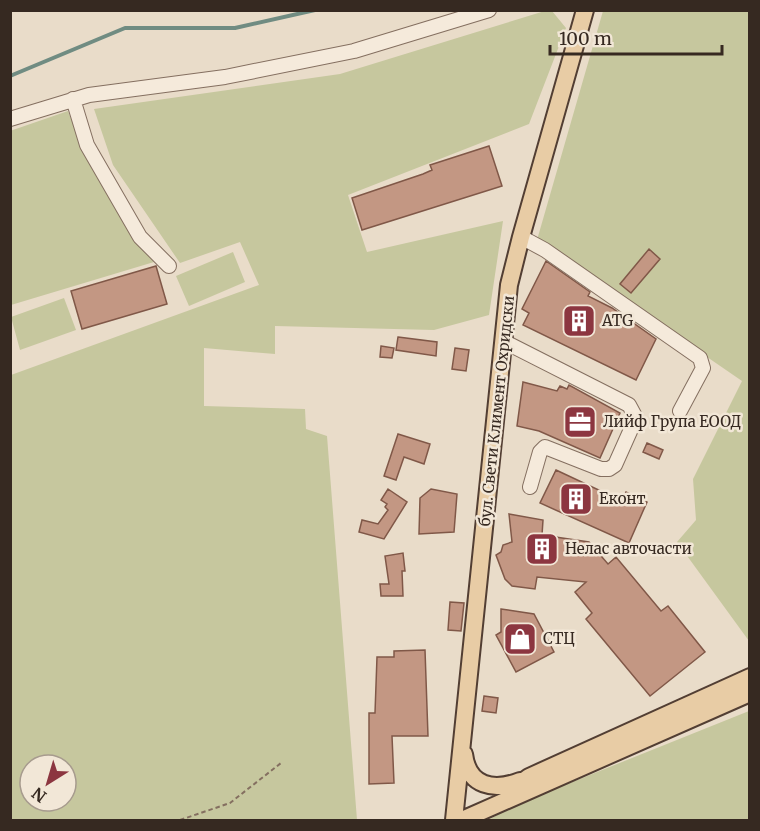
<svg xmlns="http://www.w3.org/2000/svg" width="760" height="831" font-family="Merriweather,serif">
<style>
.green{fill:#c6c79e;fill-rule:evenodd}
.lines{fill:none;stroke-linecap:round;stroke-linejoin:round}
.stream{stroke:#708c82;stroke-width:4}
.building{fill:#c39783;stroke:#805848;stroke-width:1.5}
.minor-casing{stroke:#846f60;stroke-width:16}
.major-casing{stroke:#523e33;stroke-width:20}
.path{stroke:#846f60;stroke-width:2;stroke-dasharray:4.5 3;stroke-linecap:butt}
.minor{stroke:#f5eadb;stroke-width:14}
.major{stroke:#e8cca5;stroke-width:16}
.labels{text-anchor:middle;stroke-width:5;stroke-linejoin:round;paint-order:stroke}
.poi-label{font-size:15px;fill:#362921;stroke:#f2e7d7;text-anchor:start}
.street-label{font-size:15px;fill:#362921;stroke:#f2e7d7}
</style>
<rect width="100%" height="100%" fill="#e9dcc9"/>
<!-- green -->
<path class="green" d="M548,10l4,1 14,17 -37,96 -181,71 19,57 136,-31 -14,94 -55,15 -159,-4v28l-71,-6v58l101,3 1,20 21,7 30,384h-346v-445l248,-90 -19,-43 -60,21 -67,-98 -19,-56 246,-35zM30,765h36v36h-36z
M603,11h146v630l-72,-99 19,-22 -3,-41 49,-98 -205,-141z
M68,111c20,53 49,108 86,151l-143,43 -1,-174z
M233,252l12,30 -56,24 -13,-30z
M64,298l12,32 -56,20 -9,-33z
M749,711v109h-261l27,-15z"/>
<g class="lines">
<!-- stream -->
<path class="stream" d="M10,76l115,-48h110l80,-18"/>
</g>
<!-- building -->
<path class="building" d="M489,146l13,40 -140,44 -10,-32 71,-24 9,-4 -2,-5z
M649,249l11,10 -29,34 -11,-9z
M546,261l44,31 -2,4 24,12 44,31 -20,41 -113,-55 6,-12 -7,-4z
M156,266l11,38 -85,25 -11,-38z
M398,337l39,5 -1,14 -40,-6z
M381,346l13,2 -2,10 -12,-1z
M455,348l14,2 -3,21 -14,-2z
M523,382l34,9 3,-5 7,3 2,-4 51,28 -20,45 -61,-27 -22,-5z
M398,434l32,10 -6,20 -20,-7 -8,23 -12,-4z
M647,443l16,7 -4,9 -16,-7z
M556,470l66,31 4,-9 21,10 -18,41 -89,-40z
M388,489l19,13 -23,37 -25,-7 3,-12 16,4 10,-14 -3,-3 2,-3 -6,-4z
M431,489l26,5 -3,38 -35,2 1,-36z
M509,514l34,6 -1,15 47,7 19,22 8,-7 45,54 7,-5 37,46 -55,44 -64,-77 6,-6 -17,-21 11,-10 -49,-5 -2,12 -23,-3 -7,-7 -9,-24 5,-3 2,-7 9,-3z
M403,553l2,18h-3l1,25h-22l-1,-12h9l-4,-28z
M450,602l14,1 -3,28 -13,-1z
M501,609l33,5 20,38 -38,20 -20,-37 5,-3z
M425,650l3,86h-36l2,47 -25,1v-71h6l2,-56h17v-6z
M484,696l14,2 -2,15 -14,-2z"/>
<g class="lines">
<!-- minor casing -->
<g class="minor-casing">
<path id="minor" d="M73,99l14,46 53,92 29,29
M10,119l79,-24 136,-18 129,-26 135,-41
M521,237l24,13 155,108 3,10 -23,43
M503,341l126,64 7,13 -21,47 -6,4h-8l-56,-22 -5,5 -10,35"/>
</g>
<!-- major casing -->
<g class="major-casing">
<path id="major" d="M464,754c4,33 30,37 56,27
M510,791l19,-14 221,-100
M454,820l55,-535 12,-48 64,-227
M462,820l288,-127"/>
</g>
<!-- path -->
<path class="path" d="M180,820l50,-17 51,-40"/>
<!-- minor -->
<use href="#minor" class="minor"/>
<!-- major -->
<use href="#major" class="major"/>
</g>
<!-- icons -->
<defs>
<g id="building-square" transform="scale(1.725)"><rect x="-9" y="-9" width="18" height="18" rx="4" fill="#8c3640" stroke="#f2e7d7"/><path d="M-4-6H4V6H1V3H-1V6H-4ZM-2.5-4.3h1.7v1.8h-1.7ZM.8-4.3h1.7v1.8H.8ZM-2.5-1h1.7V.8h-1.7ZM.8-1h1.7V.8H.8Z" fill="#fff"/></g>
<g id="office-square" transform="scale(1.725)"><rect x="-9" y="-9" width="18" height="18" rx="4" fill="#8c3640" stroke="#f2e7d7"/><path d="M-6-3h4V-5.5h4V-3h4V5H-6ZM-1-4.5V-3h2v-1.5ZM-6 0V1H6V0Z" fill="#fff"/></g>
<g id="shop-square" transform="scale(1.725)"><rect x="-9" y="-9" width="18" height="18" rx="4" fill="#8c3640" stroke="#f2e7d7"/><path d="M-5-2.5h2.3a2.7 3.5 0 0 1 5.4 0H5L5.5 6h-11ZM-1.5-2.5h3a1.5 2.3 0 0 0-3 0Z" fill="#fff"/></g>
</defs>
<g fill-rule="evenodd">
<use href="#building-square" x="579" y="321"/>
<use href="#office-square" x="580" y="422"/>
<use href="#building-square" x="576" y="499"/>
<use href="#building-square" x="542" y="549"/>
<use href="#shop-square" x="520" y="639"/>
</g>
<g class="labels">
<!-- poi labels -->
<g class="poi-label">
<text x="602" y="326">ATG</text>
<text x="603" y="427">Лийф Група ЕООД</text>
<text x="599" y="504">Еконт</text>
<text x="565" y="554">Нелас авточасти</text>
<text x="543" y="644">СТЦ</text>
</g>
<!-- street labels -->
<g class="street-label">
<text transform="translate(497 411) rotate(-84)" y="5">бул. Свети Климент Охридски</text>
</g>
</g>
<!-- border -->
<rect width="760" height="831" fill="none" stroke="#362921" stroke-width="24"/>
<!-- north arrow -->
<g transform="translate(48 783) rotate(217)"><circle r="28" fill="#f2e7d7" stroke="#a79b8e" stroke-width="1.5"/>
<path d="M0-4.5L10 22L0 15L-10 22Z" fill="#8c3640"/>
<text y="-9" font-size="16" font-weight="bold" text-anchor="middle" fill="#362921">N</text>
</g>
<!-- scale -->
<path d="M550 45v9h172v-9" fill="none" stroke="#362921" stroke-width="3"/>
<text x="559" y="45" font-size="18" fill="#362921" stroke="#f2e7d7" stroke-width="4.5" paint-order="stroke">100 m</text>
</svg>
